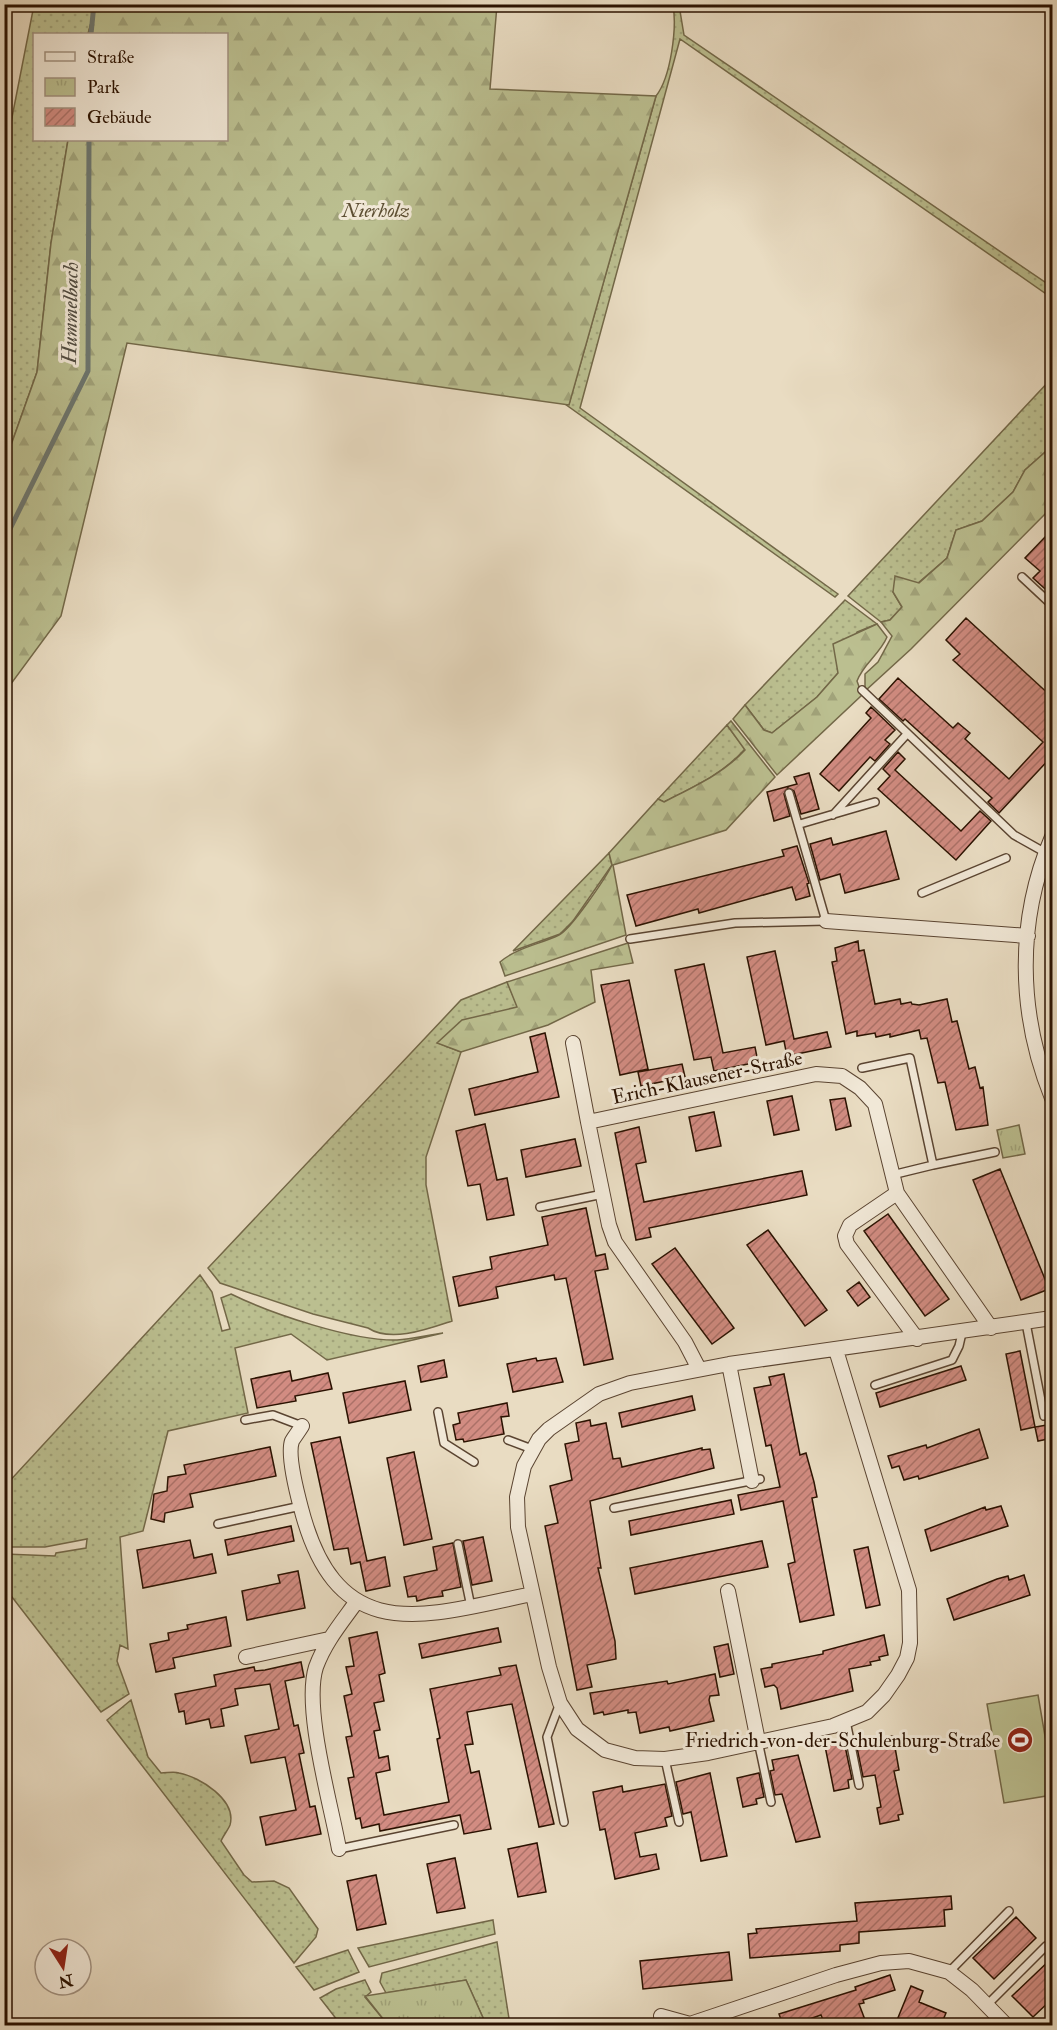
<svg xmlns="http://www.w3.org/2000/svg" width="1057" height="2030" font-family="'IM FELL Double Pica',serif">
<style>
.grass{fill:url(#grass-dots);stroke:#736848;stroke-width:1.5}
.forest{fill:url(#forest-firs);stroke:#736848;stroke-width:1.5}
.park{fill:url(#park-tufts);stroke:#736848;stroke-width:1.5}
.pitch{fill:#bbbf90;stroke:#736848;stroke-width:1.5}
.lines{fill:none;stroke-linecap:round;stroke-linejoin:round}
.stream{stroke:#6d7770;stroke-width:5}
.building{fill:url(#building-hatch);stroke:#2b1201;stroke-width:1.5}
.lane-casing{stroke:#5a4431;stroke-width:10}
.street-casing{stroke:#5a4431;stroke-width:16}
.lane{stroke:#f1e8d7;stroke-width:7}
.street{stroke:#f1e8d7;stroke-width:14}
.labels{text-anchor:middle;stroke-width:6;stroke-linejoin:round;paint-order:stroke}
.park-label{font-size:20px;font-style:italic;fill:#5d4f33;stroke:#f1e8d7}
.street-label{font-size:20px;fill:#2b1201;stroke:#f1e8d7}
.poi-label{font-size:20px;fill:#2b1201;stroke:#f1e8d7;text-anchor:end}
.water-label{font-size:21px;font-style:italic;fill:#524d42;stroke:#f1e8d7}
</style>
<defs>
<pattern id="grass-dots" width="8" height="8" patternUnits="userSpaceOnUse" patternTransform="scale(1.5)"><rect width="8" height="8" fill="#bbbf90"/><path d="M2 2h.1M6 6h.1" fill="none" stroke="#a1a37a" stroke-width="1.8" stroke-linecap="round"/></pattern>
<pattern id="forest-firs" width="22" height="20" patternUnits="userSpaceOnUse" patternTransform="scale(1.5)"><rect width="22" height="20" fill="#bbbf90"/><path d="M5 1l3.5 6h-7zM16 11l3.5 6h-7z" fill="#a1a37a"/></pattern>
<pattern id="park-tufts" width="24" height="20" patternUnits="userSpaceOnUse" patternTransform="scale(1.5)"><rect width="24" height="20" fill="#bbbf90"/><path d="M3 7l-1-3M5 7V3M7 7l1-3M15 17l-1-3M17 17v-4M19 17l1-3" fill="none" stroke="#a1a37a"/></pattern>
<pattern id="building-hatch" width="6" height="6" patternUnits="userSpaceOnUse" patternTransform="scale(1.5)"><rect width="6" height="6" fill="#d28c82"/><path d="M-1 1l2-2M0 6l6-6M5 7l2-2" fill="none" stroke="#ab7168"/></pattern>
</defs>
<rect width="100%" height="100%" fill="#e9dcc2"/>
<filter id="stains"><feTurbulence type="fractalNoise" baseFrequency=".00333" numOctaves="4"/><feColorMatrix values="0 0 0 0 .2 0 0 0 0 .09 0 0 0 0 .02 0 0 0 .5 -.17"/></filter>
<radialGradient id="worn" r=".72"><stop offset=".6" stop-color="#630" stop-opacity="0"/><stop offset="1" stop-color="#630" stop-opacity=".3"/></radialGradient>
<!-- grass -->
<path class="grass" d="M34,5h62l-8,29h-54v106h34l-17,103 -14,129 -32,90v-309z
M673,5h6l5,30 368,252v11l-372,-259 -100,369 258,186 -3,3 -270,-193h4l87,-308c15,-19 21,-68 17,-91z
M1052,378v68l-27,24 -12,22 -31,29 -26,9 -9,28 -29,25 -25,9 9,15 -12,13 -9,2 -33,-26z
M845,600l32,24 -20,8 -19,41 -21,24 -45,36 -8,-3 -19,-25z
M727,725l18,24c-22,25 -52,38 -81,53l-6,-3z
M609,853l3,12 -39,56 -13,13 -47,17z
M507,982l11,25 -80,36 23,9 -35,105v28l26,136c-24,8 -61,22 -84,7l-55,-14 -93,-31 -12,-15 253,-268z
M200,1275l12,17 10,39 8,-2 -9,-31 10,-4c41,20 121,47 166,46 15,-1 31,-5 46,-7l-116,27 -36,-26 -56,14 13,65 -80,18 -25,100 -23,6 8,112 -8,-4 -3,16 12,33 -28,18 -96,-124v-34l50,2 1,-3 30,-5 1,-9 -42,8h-40v-61z
M131,1700l17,57 13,16c6,0 13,-2 18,0 21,4 58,27 51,52 -2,5 -7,11 -9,16l23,34 8,7 22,-1 15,7 29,41 -2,8 -22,26 -187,-243z
M493,1920l2,14 -126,33 -11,-19z
M497,1942l13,83h-28l2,-5 -18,-40 -80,13 -6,-11 2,-9z
M348,1950l11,22 -45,18 -18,-23z
M365,1980l6,12 -6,5 23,28h-47l-21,-27 16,-9z"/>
<!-- forest -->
<path class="forest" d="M96,4l401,1 -7,84 166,7 -87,309 -442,-62 -66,273 -56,76v-230l32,-90 14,-129 17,-103h158v-106h-138z
M1052,446v61l-141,142 -46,42v-17l13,-12 14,-26 -11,-14 9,-2 12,-13 -9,-15 2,-16 24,7 28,-25 9,-28 26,-9 31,-29 12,-22z
M877,624l10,13c-7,17 -24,27 -30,44l5,14 -85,80 -44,-56 12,-14 19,25 8,3 45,-36 21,-24 -5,-29z
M731,721l44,56 -49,53 -113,35 13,70 -121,41 -5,-14c18,-15 38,-17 59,-27 12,-6 46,-56 53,-70l-3,-12 49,-54 6,3c29,-15 59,-28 81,-52l-18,-25z
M628,943l5,20 -42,7 4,32 -47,23 -87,27 -24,-9 25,-23 55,-13 -10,-25z"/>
<!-- park -->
<path class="park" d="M1019,1125l6,29 -22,4 -6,-28z
M466,1980l18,40 -2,5h-94l-23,-29z"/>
<!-- pitch -->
<path class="pitch" d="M1038,1695l14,82v18l-48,8 -17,-99z"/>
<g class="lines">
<!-- stream -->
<path class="stream" d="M91,34l3,-30
M4,541l84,-170 1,-231"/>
</g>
<!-- building -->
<path class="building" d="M1046,536l7,6v54l-20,-18 7,-7 -15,-13z
M966,618l87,80v57l-54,58 -11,-11 4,-4 -87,-79 -2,2 -24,-22 19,-21 55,50 5,-5 12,10 -5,6 44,40 34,-37 -90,-82 7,-6 -14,-14z
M871,707l24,23 -10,10 5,4 -15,17 -5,-4 -31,34 -19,-17 51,-56 -5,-5z
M898,752l7,7 -10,11 66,61 19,-20 11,10 -35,39 -78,-71 12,-13 -7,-7z
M809,773l10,36 -18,5 -7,-23 -6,-3 -4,6 6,22 -16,5 -7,-29 30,-8 -3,-7z
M886,831l13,48 -54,14 -5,-19 -20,6 -10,-36 21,-6 2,7z
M797,846l12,37 -2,1 3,12 -14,4 -4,-13 -93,26 -1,-4 -62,17 -9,-31 157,-39 -2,-6z
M858,941l1,10 5,-1 11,54 25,-5 1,5 10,-2 1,2 7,1 28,-6 5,23 5,-1 12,48 6,-2 5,21 3,-1 5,38 -32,5 -11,-48 -7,1 -11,-45 -6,1 -2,-9 -29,7v-3l-14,3 -1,-4 -18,3v-5l-11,3 -14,-72 5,-1 -2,-13z
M775,951l19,88 33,-7 4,15 -44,9 -3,-15 -18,4 -19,-88z
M704,964l19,89 32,-6 3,15 -44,9 -3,-14 -17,3 -19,-90z
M629,980l19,89 -28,6 -19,-90z
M545,1033l14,64 -84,18 -6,-26 69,-17 -8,-35z
M682,1064l3,13 -44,9 -3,-14z
M792,1096l7,34 -25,5 -7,-34z
M845,1098l6,28 -15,4 -6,-30z
M714,1112l7,34 -25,5 -7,-34z
M485,1124l12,56 10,-2 7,37 -27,5 -7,-36 -12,2 -12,-55z
M639,1127l7,35 -10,2 8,38 158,-31 5,24 -158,33 2,9 -15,3 -21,-107z
M575,1139l6,27 -55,11 -5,-27z
M1000,1169l49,120 -28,11 -48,-120z
M586,1208l10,48 9,-2 3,15 -13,2 18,88 -29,6 -18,-87 -11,2 -1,-5 -58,12 2,11 -39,8 -6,-29 39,-8 -2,-12 58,-12 -6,-28z
M888,1214l61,85 -24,17 -61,-85z
M768,1230l59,80 -22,16 -58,-81z
M675,1248l59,80 -22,16 -60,-80z
M859,1282l11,15 -12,9 -11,-15z
M1020,1351l15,76 -14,3 -15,-76z
M536,1358l1,3 19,-3 7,24 -50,10 -6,-28z
M444,1360l3,17 -26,5 -3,-16z
M961,1366l5,14 -86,27 -4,-14z
M290,1371l2,10 36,-8 4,16 -37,7 1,5 -39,7 -6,-29z
M784,1374l16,81 6,-2 8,29 3,15 -5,1 22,117 -34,7 -12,-58 7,-2 -12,-61 -42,9 -3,-15 42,-8 -9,-42 -5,1 -12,-58 17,-3 -2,-8z
M405,1381l6,29 -62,13 -6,-30z
M692,1396l3,14 -73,17 -3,-14z
M507,1403l2,13 -8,1 3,17 -40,8 -1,-3 -7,1 -3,-15 7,-2 -2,-10z
M590,1420l1,6 15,-3 7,36 7,-1 2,9 80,-19v2l8,-1 4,19 -124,33 11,67h-3l17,73 1,18 -29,6 5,22 -15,3 -32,-164 13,-3 -8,-37 22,-6 -7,-36 14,-3 -3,-18z
M1053,1424v14l-15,3 -3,-14z
M979,1429l9,29 -69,21 -1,-3 -14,4 -5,-14 -7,2 -4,-12 38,-11 1,3z
M340,1437l27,124 18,-4 5,29 -24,5 -6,-29 -9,2 -3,-16 -14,2 -23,-107z
M270,1447l6,29 -86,18 3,13 -28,6 -1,9 -13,-3 3,-25 13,-3 1,-14 18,-3 -2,-9z
M414,1452l18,87 -28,6 -17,-87z
M731,1500l3,14 -103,21 -2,-14z
M1001,1506l7,20 -77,25 -6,-21 60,-23 1,3z
M291,1526l3,15 -66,14 -3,-15z
M483,1537l9,44 -20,4 -9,-44z
M190,1540l4,18 18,-4 4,19 -73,15 -6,-38z
M762,1541l6,26 -133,27 -5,-26z
M453,1543l8,44 -19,4 1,5 -14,2 -12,3 -1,-5 -8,1 -4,-20 33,-7 -4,-23z
M868,1547l12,58 -14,3 -12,-58z
M298,1571l7,37 -58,12 -5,-29 38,-8 -2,-8z
M1024,1575l6,20 -76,25 -7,-21 50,-20 11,-3 1,4z
M226,1617l5,29 -58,12 2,10 -19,4 -6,-28 19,-4 -1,-7 20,-4 -1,-4z
M498,1628l3,14 -79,16 -3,-14z
M377,1632l8,41 -6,2 5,26 -10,2 6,27 -6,1 5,27 9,-2 2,14 -14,3 8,42 65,-13 -12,-63 3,-1 -10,-49 71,-14 -2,-7 17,-3 38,159 -15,3 -27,-123 -45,8 6,32 -8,1 6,28 8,-2 12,58 -27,5 -4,-19 -80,16 -1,-7 -17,4 -2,-10 -4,1 -8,-41 6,-1 -8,-40 6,-1 -8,-40 8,-2 -6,-27 8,-1 -5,-28z
M884,1635l4,20 -9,2 1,3 -10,2 1,3 -22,4 4,22 -72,18 -4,-21 -3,-3 -9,2 -4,-18 11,-2v-3l51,-10v-3z
M728,1644l6,30 -14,3 -6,-30z
M301,1662l3,15 -19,4 9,45 4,-1 6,28 -5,1 11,53 5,-1 6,28 -55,11 -6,-28 36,-7 -11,-53 -34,6 -6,-27 34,-7 -9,-45 -35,5 3,16 -17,4 3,17 -13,2 -2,-9 -23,5 -2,-13 -5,1 -4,-18 41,-8 -2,-11 40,-8 1,4 10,-1z
M715,1674l4,21 -9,1 -1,4 5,21 -44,10 -1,-4 -29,6 -4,-21 -8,1v-3l-24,5 -1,-3 -9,2 -4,-21 77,-12 1,3z
M893,1736l6,34 -5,1 9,43 -5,1 1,5 -19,4 -3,-16 4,-1 -6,-32 -12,2 -7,-34z
M839,1743l1,4 5,-1 7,33 -4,1 1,8 -15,3 -9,-45z
M798,1755l22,82 -24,5 -14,-48 -7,1 -5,-24 4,-1 -2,-10z
M710,1773l17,83 -26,5 -10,-49 -8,2 -7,-32z
M759,1773l5,24 -8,2 1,5 -14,3 -6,-29z
M665,1784l7,32 -7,2 2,8 -32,7 5,24 16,-3 3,15 -44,10 -10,-50 -5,1 -7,-38 29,-6 1,6z
M537,1843l9,49 -28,5 -10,-48z
M455,1858l10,50 -28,5 -10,-49z
M376,1875l10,49 -29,6 -10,-49z
M951,1896l1,13 -8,1 1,16 -86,6v11l-19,2v6l-90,7 -2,-24 9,-1 -1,-4 101,-8 -2,-18z
M1016,1917l20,21 -42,41 -21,-21z
M729,1952l3,28 -89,9 -3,-28z
M1053,1957v41l-20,19 -21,-21z
M890,1975l5,15 -32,10 1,3 -5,1 8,21h-42l-4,-10 -29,10h-9l-4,-11 77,-24 -1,-3z
M911,1986l12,5 -4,11 27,11 -5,12h-46z"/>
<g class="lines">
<!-- lane casing -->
<g class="lane-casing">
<path id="lane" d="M1022,577l30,28
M862,690l152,145 32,18
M833,815l74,-81
M800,824l75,-22
M922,893l84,-35
M630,939l105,-16 91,-2 -37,-128
M862,1068l48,-10 23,107 -41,10
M933,1165l62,-13
M540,1207l63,-13
M1026,1323l18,93
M875,1385l77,-25 7,-14 3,-13
M438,1412l6,31 30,19
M245,1420l28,-5 29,11
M508,1440l24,9
M614,1508l146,-29
M218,1524l83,-18
M458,1544l13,63
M560,1703l-13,34 17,85
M846,1721l13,64
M758,1741l13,61
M665,1759l14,63
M339,1849l115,-24
M949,1972l60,-61
M987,2005l59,-59
M1044,2026l8,-9"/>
</g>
<!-- street casing -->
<g class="street-casing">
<path id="street" d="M1052,837c-36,84 -34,177 0,261
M826,921l202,15
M573,1043l15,79
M897,1193l-47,32 -5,11 2,8 70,95
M836,1350l73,240 1,53 -3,15 -9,17 -14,20 -17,17 -34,14 -125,27 -43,6 -30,-1 -30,-8 -28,-21 -17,-26 -11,-36 -31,-140 -1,-30 7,-31 15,-27 10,-10 50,-35 31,-11 99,-19 323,-46
M729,1364l23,117
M699,1369l-14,-27 -70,-100 -6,-17 -21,-103 228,-48 26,2 18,12 15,16 22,89 94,135
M302,1426c-3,5 -7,10 -10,15 -5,14 5,52 9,67 36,140 121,109 231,86
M728,1591l30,150
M246,1657l83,-18
M339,1849c-8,-45 -36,-141 -23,-182 9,-25 26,-45 41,-66
M661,2016l29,8 146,-49 45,-12 28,-2 40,11 23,18 35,36"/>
</g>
<!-- lane -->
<use href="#lane" class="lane"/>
<!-- street -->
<use href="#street" class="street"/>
</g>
<!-- icons -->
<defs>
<g id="stadium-disc" transform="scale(1.35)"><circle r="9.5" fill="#8f2418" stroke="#f1e8d7"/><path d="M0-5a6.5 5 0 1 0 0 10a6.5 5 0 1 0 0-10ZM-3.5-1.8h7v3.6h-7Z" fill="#fff"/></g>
</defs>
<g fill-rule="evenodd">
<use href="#stadium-disc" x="1020" y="1740"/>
</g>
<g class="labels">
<!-- park labels -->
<g class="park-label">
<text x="376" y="217">Nierholz</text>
</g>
<!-- street labels -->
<g class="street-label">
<text transform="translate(707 1077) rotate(-12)" y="7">Erich-Klausener-Straße</text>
</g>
<!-- poi labels -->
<g class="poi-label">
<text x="1000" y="1747">Friedrich-von-der-Schulenburg-Straße</text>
</g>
<!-- water labels -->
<g class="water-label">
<text transform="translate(70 313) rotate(-89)" y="7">Hummelbach</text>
</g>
</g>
<!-- margin -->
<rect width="1057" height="2030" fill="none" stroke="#e9dcc2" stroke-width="24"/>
<rect x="6" y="6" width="1045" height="2018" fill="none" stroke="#2b1201" stroke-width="3"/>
<rect x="12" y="12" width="1033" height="2006" fill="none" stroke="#2b1201" stroke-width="1.5"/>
<!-- legend -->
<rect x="33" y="33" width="195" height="108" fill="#f1e8d7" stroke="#a29281" stroke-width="1.5"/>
<rect x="45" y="52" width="30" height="9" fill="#f1e8d7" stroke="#a29281" stroke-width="1.5"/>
<text x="87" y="63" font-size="18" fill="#2b1201">Straße</text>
<rect x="45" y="78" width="30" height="18" fill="url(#park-tufts)" stroke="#a29281" stroke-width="1.5"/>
<text x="87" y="93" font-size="18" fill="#2b1201">Park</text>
<rect x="45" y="108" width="30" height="18" fill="url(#building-hatch)" stroke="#a29281" stroke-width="1.5"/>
<text x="87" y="123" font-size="18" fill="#2b1201">Gebäude</text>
<!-- north arrow -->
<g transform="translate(63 1967) rotate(168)"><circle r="28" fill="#f1e8d7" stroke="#a29281" stroke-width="1.5"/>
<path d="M0-4.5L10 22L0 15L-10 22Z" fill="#8f2418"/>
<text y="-9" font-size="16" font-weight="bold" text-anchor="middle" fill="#2b1201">N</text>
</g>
<rect width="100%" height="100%" filter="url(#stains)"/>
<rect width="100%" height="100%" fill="url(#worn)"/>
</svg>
